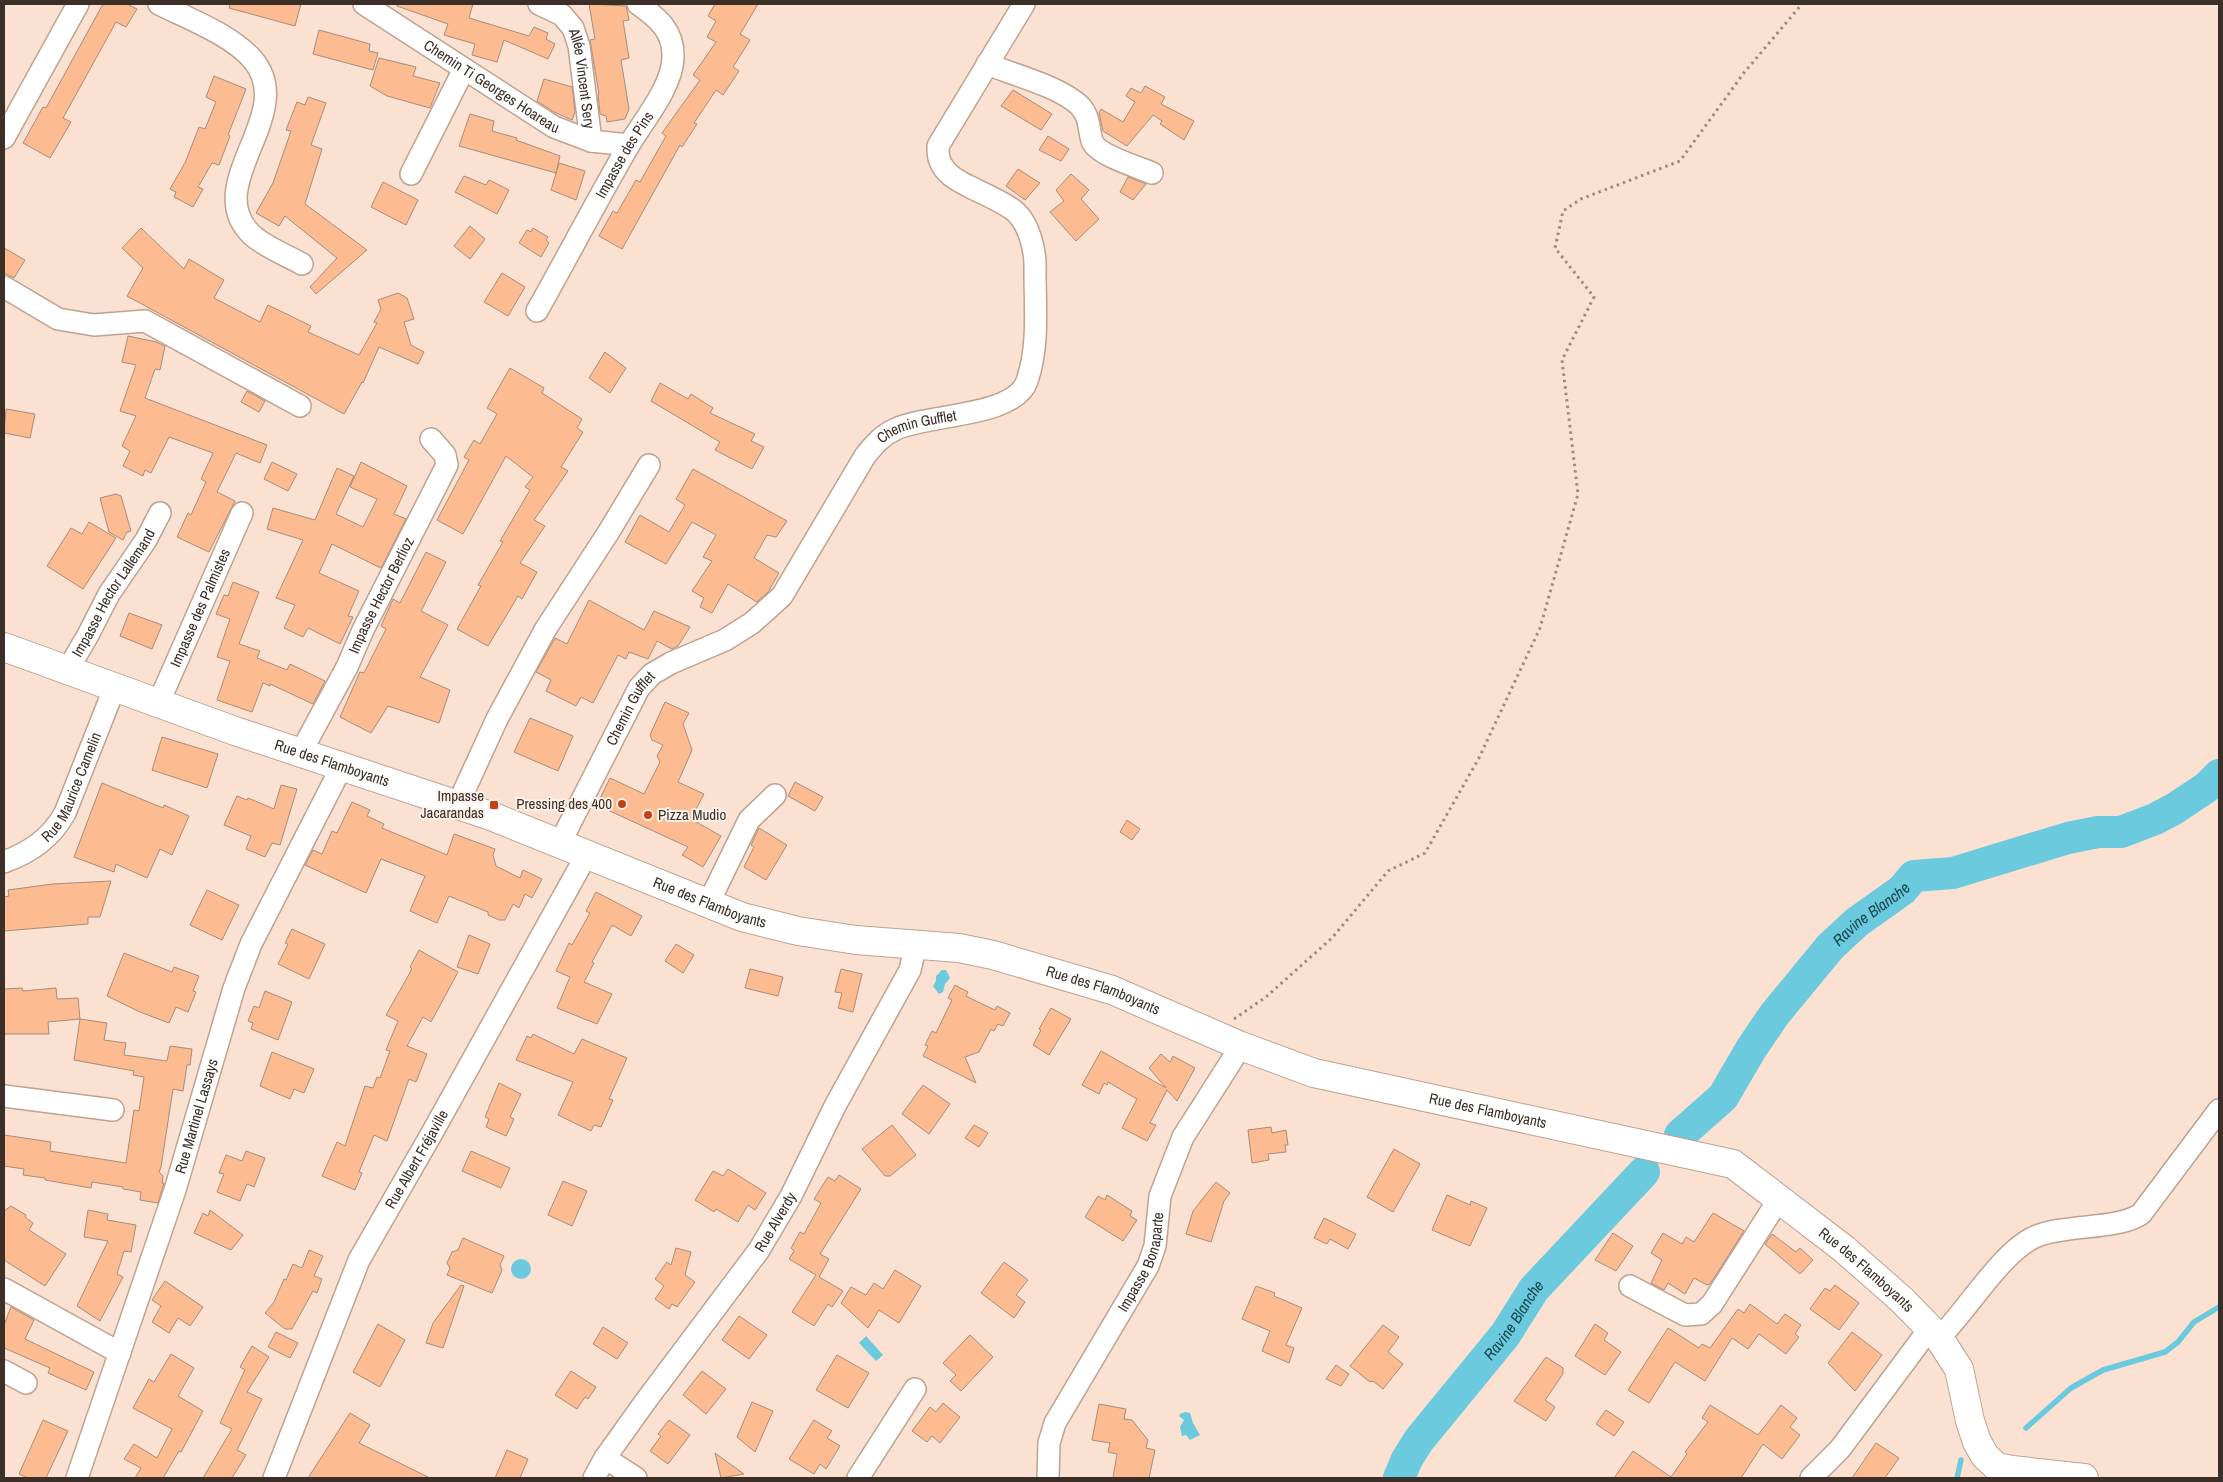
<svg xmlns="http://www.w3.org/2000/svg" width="2223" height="1482" font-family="'Archivo Narrow',sans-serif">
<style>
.water{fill:#6bcade}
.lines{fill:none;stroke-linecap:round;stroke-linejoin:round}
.stream{stroke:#6bcade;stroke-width:5.5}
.river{stroke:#6bcade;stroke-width:32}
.building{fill:#fcbb91;stroke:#a98c7a}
.minor-casing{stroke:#c0a290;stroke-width:24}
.major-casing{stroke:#c0a290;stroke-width:30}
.path{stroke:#9e8a7f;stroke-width:3;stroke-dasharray:2.5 4;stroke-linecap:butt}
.minor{stroke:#fff;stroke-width:21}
.major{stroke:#fff;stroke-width:28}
.poi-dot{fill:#c83f16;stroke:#fef1e9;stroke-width:2}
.labels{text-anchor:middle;stroke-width:4;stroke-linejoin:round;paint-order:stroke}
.street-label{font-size:15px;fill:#3b2f28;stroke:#fef1e9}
.poi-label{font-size:15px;fill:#3b2f28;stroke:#fef1e9;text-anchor:end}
.water-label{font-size:16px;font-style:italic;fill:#1b474f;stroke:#fef1e9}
</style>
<rect width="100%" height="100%" fill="#fbe1d2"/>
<!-- water -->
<path class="water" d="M942,970h4l4,8 -5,6 -2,8 -4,2 -6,-8 3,-5v-5z
M511 1269a10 10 0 1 1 20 0a10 10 0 1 1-20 0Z
M866,1336l17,19 -7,6 -17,-18z
M1185,1412l5,1 3,10 7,12 -10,5 -4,-5 -4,1 -2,-9 4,-7 -5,-4 1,-2z"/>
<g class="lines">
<!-- stream -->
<path class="stream" d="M2026,1428l45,-40 32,-18 62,-18 13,-10 16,-20 25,-15
M1957,1478l4,-18"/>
<!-- river -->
<g class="river">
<path id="s1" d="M1680,1135l43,-38 28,-48 23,-34 56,-68 27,-25 45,-32 12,-14 39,-3 115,-35 30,-6h23l34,-13 19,-10 33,-22 12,-12"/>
<path id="s2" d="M1399,1478l8,-19 12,-19 86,-105 29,-46 110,-117"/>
</g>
</g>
<!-- building -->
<path class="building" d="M103,4h24l10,5 -11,18 -10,-5 -53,96 8,4 -21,36 -27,-15 20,-36 3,1z
M230,4h71l-6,22 -66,-18z
M397,4h76l-4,14 60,18 5,-9 14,6 -2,6 9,5 -7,15 -44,-19 -7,22 -25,-7 3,-11 -31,-9 4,-11 -51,-18z
M589,4l37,2 3,14 -6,1 6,37 -8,2 8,49 -4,10 -18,3 -1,-6 -6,-2 -2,-20h1l-9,-54 5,-1z
M715,4h43l-18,30 10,6 -17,27 6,4 -16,24 -7,-5 -22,33 3,1 -15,23 -2,-2 -58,104 -23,-13 14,-25 4,2 19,-33 4,2 26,-46 -4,-3 38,-53 -7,-5 23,-33 -9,-5 9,-16 -8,-5z
M319,30l51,14 -1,7 9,2 -5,17 -60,-16z
M379,58l37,9 -3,9 27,7 -10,25 -43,-12 -17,-10z
M214,76l32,13 -18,46 2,1 -11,29 -7,-2 -14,24 5,2 -10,18 -19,-10 2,-5 -6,-3 15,-26 14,-36 6,2 11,-27 -10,-5z
M544,79l28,8 3,25 -3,8 -18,-8 -17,-11z
M1145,86l20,11 -4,7 33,17 -10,19 -24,-16 2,-3 -9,-6 -26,31 -24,-15 -4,-18 2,-4 22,13 12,-20 -9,-6 5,-8 10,5z
M1013,90l39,24 -11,16 -40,-24z
M308,97l18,6 -15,42 11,4 -17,55 62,46 -51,44 -6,-7 27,-29 -52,-42 -6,10 -23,-13 17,-30 18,-52 -5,-1 11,-28 8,3z
M470,114l24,7 -2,10 25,7 -1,2 44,16 -4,17 -97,-27z
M1048,136l21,13 -8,12 -22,-11z
M559,163l26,8 -9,29 -25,-10z
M1018,169l22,14 -15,17 -19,-14z
M1071,174l18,16 -8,9 18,20 -23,22 -26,-29 14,-11 -8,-11z
M464,176l22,9 3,-5 20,10 -12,24 -42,-22z
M1128,177l18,7 -13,16 -13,-8z
M383,182l35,18 -12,25 -35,-18z
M470,226l15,13 -15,20 -16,-13z
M141,228l43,41 5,-10 35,21 -10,18 46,24 8,-17 43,21 -3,6 51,23 18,-32 -3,-1 7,-13 -3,-9 20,-7 9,5 7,21 -10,3 7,23 13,7 -6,12 -39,-17 -16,36 -1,-1 -18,32 -217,-118 16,-28 -21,-20z
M533,228l15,9 -2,3 3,3 -8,14 -22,-14 8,-13 4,2z
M4,248l21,12 -11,18 -10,-5z
M502,273l23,14 -17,29 -24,-14z
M128,336l28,6 9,4 -5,24 -5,-1 -10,29 122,47 -7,18 -24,-10 -19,39 18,9 -26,51 -32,-15 11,-24 3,2 15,-33 -5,-3 12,-26 -44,-16 -18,36 -6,-3 -2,6 -20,-10 7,-15 -8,-5 14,-30 -16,-5 16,-46 -14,-3z
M605,352l21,16 -16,25 -21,-15z
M510,368l34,20 -2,5 40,26 -5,9 6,4 -22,35 7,4 -34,49 11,6 -25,37 17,9 -15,27 -4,-3 -30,50 -31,-17 24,-43 -3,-1 25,-43 -3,-1 30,-51 -5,-3 8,-10 -27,-21 -43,78 -26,-14 32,-60 -5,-3 10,-17 6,4 17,-30 -10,-6z
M660,383l28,16 3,-5 22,14 -3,5 45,21 -4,7 13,6 -12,22 -37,-19 5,-8 -69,-41z
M247,391l18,10 -6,11 -18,-10z
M6,409l29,5 -5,24 -26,-5z
M272,462l25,12 -9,17 -24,-12z
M361,462l46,24 -13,28 12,5 -25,49 -49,-24 -13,29 40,18 -11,25 5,1 -13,27 -32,-16 -5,9 -19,-9 11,-23 -19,-7 27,-58 -36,-11 6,-21 42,12 22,-52 17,8 -18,38 27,13 14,-28 -27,-12z
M693,469l94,52 -11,16 -9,-2 -13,23 25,15 -11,19 -11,10 -29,-18 -16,29 -12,-6 4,-9 -12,-7 20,-30 -9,-4 13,-22 -24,-13 -26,42 -41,-22 15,-27 29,17 16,-27 -9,-6z
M116,494l5,2 10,35 -4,1 -4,8 -14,-8 -9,-34z
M89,522l27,16 -33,51 -36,-23 24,-38 11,6z
M426,552l20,10 -25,49 27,14 -28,52 30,13 -11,33 -51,-17 -17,27 -31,-16 20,-45 4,1 22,-44 -5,-3 12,-27 7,4z
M233,582l26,10 -20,52 21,7 -3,7 30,12 3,-6 35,17 -12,23 -43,-20v2l-7,-3 -11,29 -35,-12 13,-39 -13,-4 13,-38 -14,-5 8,-19 4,1z
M589,600l55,30 10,-19 36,16 -12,19 -6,3 -15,-8 -9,18 -19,-7 -3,7 -8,-4 -25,48 -12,-6 -5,9 -30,-15 5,-11 -15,-8 19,-34 12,6z
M129,613l33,12 -10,24 -32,-13z
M665,702l24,11 -6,11 9,26 -14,32 26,12 -13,25 30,17 -18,31 -21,-12 6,-8 -91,-42 13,-27 34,16 16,-32 -3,-6 6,-11 -11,-5 -2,-5z
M530,718l43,18 -15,35 -44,-19z
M162,737l56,17 -11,34 -55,-18z
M795,782l28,15 -8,14 -27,-15z
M102,783l61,25 1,-3 25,11 -17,39 -12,-6 -13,29 -31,-14 -2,8 -40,-15z
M281,785l16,4 -17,56 -8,-2 -7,14 -19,-8 5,-13 -27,-11 13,-29 10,4 1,-2 26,11z
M352,802l18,8 -3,6 17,8 -2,4 65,27 7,-21 41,15 -2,6 3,11 24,12 3,-8 19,9 -10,19 -7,-4 -6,14 -6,-4 -8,16h-6l-11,-5v-3l-39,-16 -12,27 -27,-12 15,-35 -44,-17 -15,34 -61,-28 8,-15 9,4 10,-23 5,2z
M1127,820l13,9 -8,11 -12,-8z
M759,828l28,17 -21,35 -22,-13 10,-20 -3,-2z
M111,881l-11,36h-12v7l-84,7v-34l5,-1 -1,-6 45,-6z
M207,890l32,15 -17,35 -32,-15z
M596,892l46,24 -11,20 -19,-11 -20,37 2,1 -10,19 28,12 -15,30 -40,-16 13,-31 -14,-6 13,-28 3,2 18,-32 -4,-2z
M292,929l33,15 -16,35 -31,-15 10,-20 -3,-1z
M469,935l21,9 -12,30 -21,-7z
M676,944l18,11 -11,18 -18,-12z
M419,950l39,22 -27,50 -8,-5 -16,29 20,8 -11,28 -7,-3 -22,62 -13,-6 -15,37 3,1 -7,17 -33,-14 15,-34 8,4 20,-60 8,2 4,-11 3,1 10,-27 -4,-1 12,-29 -12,-6 26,-46 -2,-2z
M124,953l48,19 2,-5 25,9 -6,15 3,1 -8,20 -12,-5 -7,16 -29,-11 -33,-16z
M750,969l33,8 -5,19 -33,-8z
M841,969l21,5 -9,38 -15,-4 4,-15 -7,-1z
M955,985l13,7 -2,4 14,7 15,7 2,-4 13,7 -7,13 -5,-2 -4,7 -3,-2 -12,23 -14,5 11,26 -53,-27 5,-10 -3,-1 7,-14 4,2 16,-33 -4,-2z
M22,988l1,3 33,-3 1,11 21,-1 2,21 27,4 -3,17 22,3 -2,12 43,6 3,-15 22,3 -2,16h-3l-4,26 -10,-2 -12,78 -2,5 4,4 -1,7h2l-6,20 -18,-3 1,-8 -18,-3v-2l-31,-5 -1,6 -46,-8v-2l-22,-3 1,-6 -20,-3v-31l47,7 -1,9 76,12 8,-53 5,1 5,-34 -11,-2 1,-4 -60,-11 6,-41 -32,3 1,12h-45v-45z
M265,991l27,11 -14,38 -27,-11 2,-6 -5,-2 6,-15 5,2z
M1051,1008l20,11 -22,36 -16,-10 8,-15 -2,-1z
M533,1034l41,20 8,-15 45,19 -18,41 4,1 -12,27 -7,-2 -3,6 -33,-16 15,-33 -57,-22 11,-24 4,2z
M1101,1051l65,37 -17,-20 12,-14 9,8 3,-6 22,12 -18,33 -10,-11 -17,33 6,2 -9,16 -25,-13 15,-29 -29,-17 -1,3 -3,-2 -5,11 -17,-9z
M272,1052l42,17 -10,24 -10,-4 -4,10 -30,-13z
M499,1083l22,11 -11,23 4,2 -8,17 -20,-9 3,-8 -4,-2z
M923,1085l27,19 -21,30 -27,-20z
M892,1125l24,30 -26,21h-5l-23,-27z
M974,1125l14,8 -9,14 -14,-9z
M1271,1127l1,6 14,-3 2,15h-3l1,7 -18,2 1,6 -17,3 -4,-33z
M1394,1149l26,15 -27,48 -26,-15z
M246,1151l19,7 -11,29 -7,-3 -7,17 -23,-9 7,-18 -5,-1 7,-18 16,6z
M471,1151l39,17 -9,20 -39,-17z
M728,1169l38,24 -11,17 -7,-5 -10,17 -22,-13 -2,3 -19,-12 18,-29 10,5z
M839,1175l22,14 -41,65 9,5 -10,18 24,14 -11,16 -4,-3 -14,22 -22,-14 24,-37 -27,-16 5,-8 -3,-3 9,-16 4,2 17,-31 -7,-4 14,-22 7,4z
M563,1181l24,10 -15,35 -24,-11z
M1216,1182l14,11 -6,8 -13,41 -25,-8 7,-23z
M1107,1195l25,16 -2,5 7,4 -14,21 -38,-24 13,-21 7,4z
M1447,1195l23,10 1,-4 16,7 -17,38 -38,-16z
M11,1206l15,9 -1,2 8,6 -4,7 37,24 -21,32 -41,-26v-49z
M88,1210l20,4 -1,6 29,5 -5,27 -7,-1 -7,23 6,3 -23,44 -23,-15 31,-65 -24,-4z
M210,1210l33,25 -12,15 -37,-17 9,-20 5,3z
M1713,1213l31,18 -34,53 -3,1 -13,-7 -9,16 -17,-11 -4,7 -13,-7 11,-23 -11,-7 12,-20 19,11 4,-7 8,5z
M1324,1218l32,16 -8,15 -18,-10 -3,5 -13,-6z
M1613,1233l20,13 -17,25 -21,-11z
M1772,1234l24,18 4,-4 13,12 -13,14 -35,-30z
M463,1238l41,18 -4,9 2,5 -10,23 -45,-18 3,-7 -3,-5 5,-11 6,-2z
M676,1248l15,4 -6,23 10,7 -18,25 -5,-3 -3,5 -14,-10 9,-13 -9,-7 12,-17 4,3z
M309,1250l14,6 -9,20 8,3 -5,14 -4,-2 -21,38h-7l-20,-16 9,-11 10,-23 2,1 7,-16 9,4z
M1004,1262l24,18 -12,15 9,7 -11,16 -33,-25z
M895,1270l26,16 -22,37 -20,-13 -11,18 -27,-25 10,-16 15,8 8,-12 9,6z
M165,1281l38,26 -13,19 -12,-8 -9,15 -17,-11 9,-16 -9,-6z
M461,1285l3,1 -21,62 -17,-5 7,-20z
M1835,1285l24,18 -20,27 -29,-21 15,-21 5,3z
M1256,1286l19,7 -1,3 28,12 -16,37 8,3 -5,15 -27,-12 8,-20 -28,-12z
M1750,1304l27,20 8,-10 16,11 -6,9 4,3 -13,17 -27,-20 -11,15 -16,-11 -27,43 -30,-19 -26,41 -21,-13 40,-62 31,20 3,-4 8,4 28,-39 6,4z
M11,1307l23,13 -9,19 69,33 -8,18 -38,-17 2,-5 -46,-20v-23z
M739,1316l28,19 -18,24 -27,-19z
M378,1324l27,16 -25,47 -27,-15z
M1595,1324l13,9 -4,7 17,12 -16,23 -30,-19z
M1383,1325l16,12 -11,15 15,12 -20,25 -10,-8 -3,1 -20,-16z
M603,1327l25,16 -11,16 -24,-15z
M276,1332l22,11 -8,15 -22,-11z
M1852,1332l30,23 -27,36 -27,-28z
M970,1335l23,22 -32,34 -11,-10 6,-6 -13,-12z
M252,1346l17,11 -22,35 15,7 -25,51 9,5 -14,23h-29l29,-49 -12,-6 25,-53 -5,-3z
M171,1354l23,14 -16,28 25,15 -22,41 -2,-1 -16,27h-28l6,-10 -17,-9 10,-15 23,14 15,-29 -39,-21 16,-29 5,3z
M837,1355l32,18 -21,35 -32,-18z
M1546,1357l17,11v6l-18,26 10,7 -9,14 -32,-20z
M1336,1365l13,9 -8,12 -15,-7z
M571,1371l25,16 -8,12 -3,-2 -8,12 -22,-14z
M702,1371l24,18 -20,25 -23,-19z
M752,1402l21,9 -18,41 -18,-15z
M943,1403l17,14 -20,26 -8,-7 -5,6 -15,-11 18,-24 6,5z
M1099,1404l27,5 -2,10 8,1 16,20 -2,8 9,2 -6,28h-36l4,-24 -9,-2 2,-9 -18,-3z
M1710,1405l48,30 23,-30 16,13 -7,9 10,8 -18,24 -19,-15 -22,34h-127l19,-27 38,26 16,-23 -2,-2 23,-30 -6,-4z
M1606,1410l18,12 -10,14 -18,-12z
M350,1413l20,12 -11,18 71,35h-122z
M43,1420l25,11 -22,47h-18l-9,-4z
M669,1420l21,15 -22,29 -18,-13 11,-15 -3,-2z
M814,1420l18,11 -5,7 13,8 -14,23 -6,-5 -6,10 -25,-15z
M1876,1443l23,15 -14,20h-33z
M507,1450l21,9 -8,19h-25z
M715,1453l29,21 -23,4z"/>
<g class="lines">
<!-- minor casing -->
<g class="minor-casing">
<g id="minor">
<path d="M159,4c30,15 73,31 94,56 46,54 -54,125 -1,175 13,12 34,20 50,29"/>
<path id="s3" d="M364,4l190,123 37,14 38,4"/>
<path id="s4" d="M539,4l23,11 11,13 6,18 12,95"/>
<path d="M987,64c27,11 71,22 92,41 11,11 9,22 13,36 5,14 46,26 60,32"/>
<path d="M4,138l74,-134"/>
<path d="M411,174l53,-105"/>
<path d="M4,287l54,32 36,6 51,-4 155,85"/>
<path id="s5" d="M537,311c31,-55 60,-111 92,-166 15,-25 43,-58 44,-87 1,-27 -15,-40 -35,-54"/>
<path id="s6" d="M67,671l21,-36 21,-41 37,-54 14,-27"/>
<path id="s7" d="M158,704l84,-191"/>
<path id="s8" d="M301,752l46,-85 16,-37 84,-165 -2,-10 -14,-16"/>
<path d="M458,804l39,-85 48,-89 63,-97 41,-68"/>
<path id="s9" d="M560,843l79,-155 13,-14 19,-11 54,-23 27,-17 30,-27 83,-140c9,-11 17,-21 31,-27 32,-15 119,-12 131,-48 12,-34 8,-74 8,-110 1,-20 -6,-50 -23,-62 -13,-9 -30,-16 -44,-23 -11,-6 -23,-12 -28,-25 -2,-4 -2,-10 -2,-15l86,-142"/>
<path id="s10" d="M4,862c27,-10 47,-24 61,-49l49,-124"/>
<path d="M708,904l41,-84 26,-25"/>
<path d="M4,1096l109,14"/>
<path d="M1630,1286l55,29 16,-1 11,-10 67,-105"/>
<path d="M4,1289l116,64"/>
<path d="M1939,1338c28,-27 64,-89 98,-102 31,-12 80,-6 104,-22l78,-104"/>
<path d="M4,1371l22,12"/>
<path d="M605,1458l31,20"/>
<path id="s11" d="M77,1478l98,-288 59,-202 17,-44 91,-178"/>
<path id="s12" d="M274,1478l85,-218 73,-127 155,-279"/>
<path id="s13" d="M594,1478l11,-20 40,-56 114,-152 32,-54 44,-90 75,-136 6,-26"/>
<path d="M858,1478l57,-89"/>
<path id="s14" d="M1048,1478l1,-35 6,-20 93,-157 7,-20 5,-50 23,-59 58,-91"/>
<path d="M1811,1478l29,-29 90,-121"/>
</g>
</g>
<!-- major casing -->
<g class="major-casing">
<g id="major">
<path id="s15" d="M4,647l231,84 256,85 251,101 56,14 58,9 103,8 34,7 119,35 129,56 73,27 419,91 111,85 58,51 37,38 20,31 11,52 7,21 8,14 12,11 15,3 72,8"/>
</g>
</g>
<!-- path -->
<path class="path" d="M1234,1019l32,-22 66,-59 56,-67 37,-18 54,-95 61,-130 38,-134 -16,-134 32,-63 -39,-49 8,-37 18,-12 99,-38 63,-87 59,-70"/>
<!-- minor -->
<use href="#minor" class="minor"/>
<!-- major -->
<use href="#major" class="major"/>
</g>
<!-- markers -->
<g class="poi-dot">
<circle cx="622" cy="804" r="5"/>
<rect x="489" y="800" width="10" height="10" rx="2.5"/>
<circle cx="648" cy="815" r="5"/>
</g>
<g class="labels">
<!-- street labels -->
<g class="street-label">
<text dy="5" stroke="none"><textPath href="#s4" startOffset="94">Allée Vincent Sery</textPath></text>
<text dy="5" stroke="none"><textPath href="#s3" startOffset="152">Chemin Ti Georges Hoareau</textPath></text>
<text dy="5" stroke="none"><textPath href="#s5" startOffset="179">Impasse des Pins</textPath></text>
<text dy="5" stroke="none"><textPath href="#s9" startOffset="571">Chemin Gufflet</textPath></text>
<text dy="5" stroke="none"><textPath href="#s6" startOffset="91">Impasse Hector Lallemand</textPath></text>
<text dy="5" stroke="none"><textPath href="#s8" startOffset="176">Impasse Hector Berlioz</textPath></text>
<text dy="5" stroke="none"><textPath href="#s7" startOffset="105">Impasse des Palmistes</textPath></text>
<text dy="5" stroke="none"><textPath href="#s9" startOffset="152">Chemin Gufflet</textPath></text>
<text dy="5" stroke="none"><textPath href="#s15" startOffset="348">Rue des Flamboyants</textPath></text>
<text dy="5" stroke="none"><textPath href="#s10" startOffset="106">Rue Maurice Camelin</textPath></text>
<text dy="5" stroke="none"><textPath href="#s15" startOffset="751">Rue des Flamboyants</textPath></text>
<text dy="5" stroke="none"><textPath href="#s15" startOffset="1156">Rue des Flamboyants</textPath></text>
<text dy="5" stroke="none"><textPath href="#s15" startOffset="1561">Rue des Flamboyants</textPath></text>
<text dy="5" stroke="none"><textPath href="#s11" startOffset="381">Rue Martinel Lassays</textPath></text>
<text dy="5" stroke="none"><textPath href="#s12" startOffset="350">Rue Albert Fréjaville</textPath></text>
<text dy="5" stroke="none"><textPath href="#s13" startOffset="314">Rue Alverdy</textPath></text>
<text dy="5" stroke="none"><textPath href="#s14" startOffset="240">Impasse Bonaparte</textPath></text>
<text dy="5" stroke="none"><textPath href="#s15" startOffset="1982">Rue des Flamboyants</textPath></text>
</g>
<!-- poi labels -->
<g class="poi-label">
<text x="484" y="801">Impasse<tspan x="484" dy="17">Jacarandas</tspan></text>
<text x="612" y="809">Pressing des 400</text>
<text x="658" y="820" text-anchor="start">Pizza Mudio</text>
</g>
<!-- water labels -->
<g class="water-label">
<text dy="6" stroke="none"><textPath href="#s1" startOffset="295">Ravine Blanche</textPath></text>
<text dy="6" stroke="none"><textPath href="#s2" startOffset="196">Ravine Blanche</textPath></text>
</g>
</g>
<!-- border -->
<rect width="2223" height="1482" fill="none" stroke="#3b2f28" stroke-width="10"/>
</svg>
